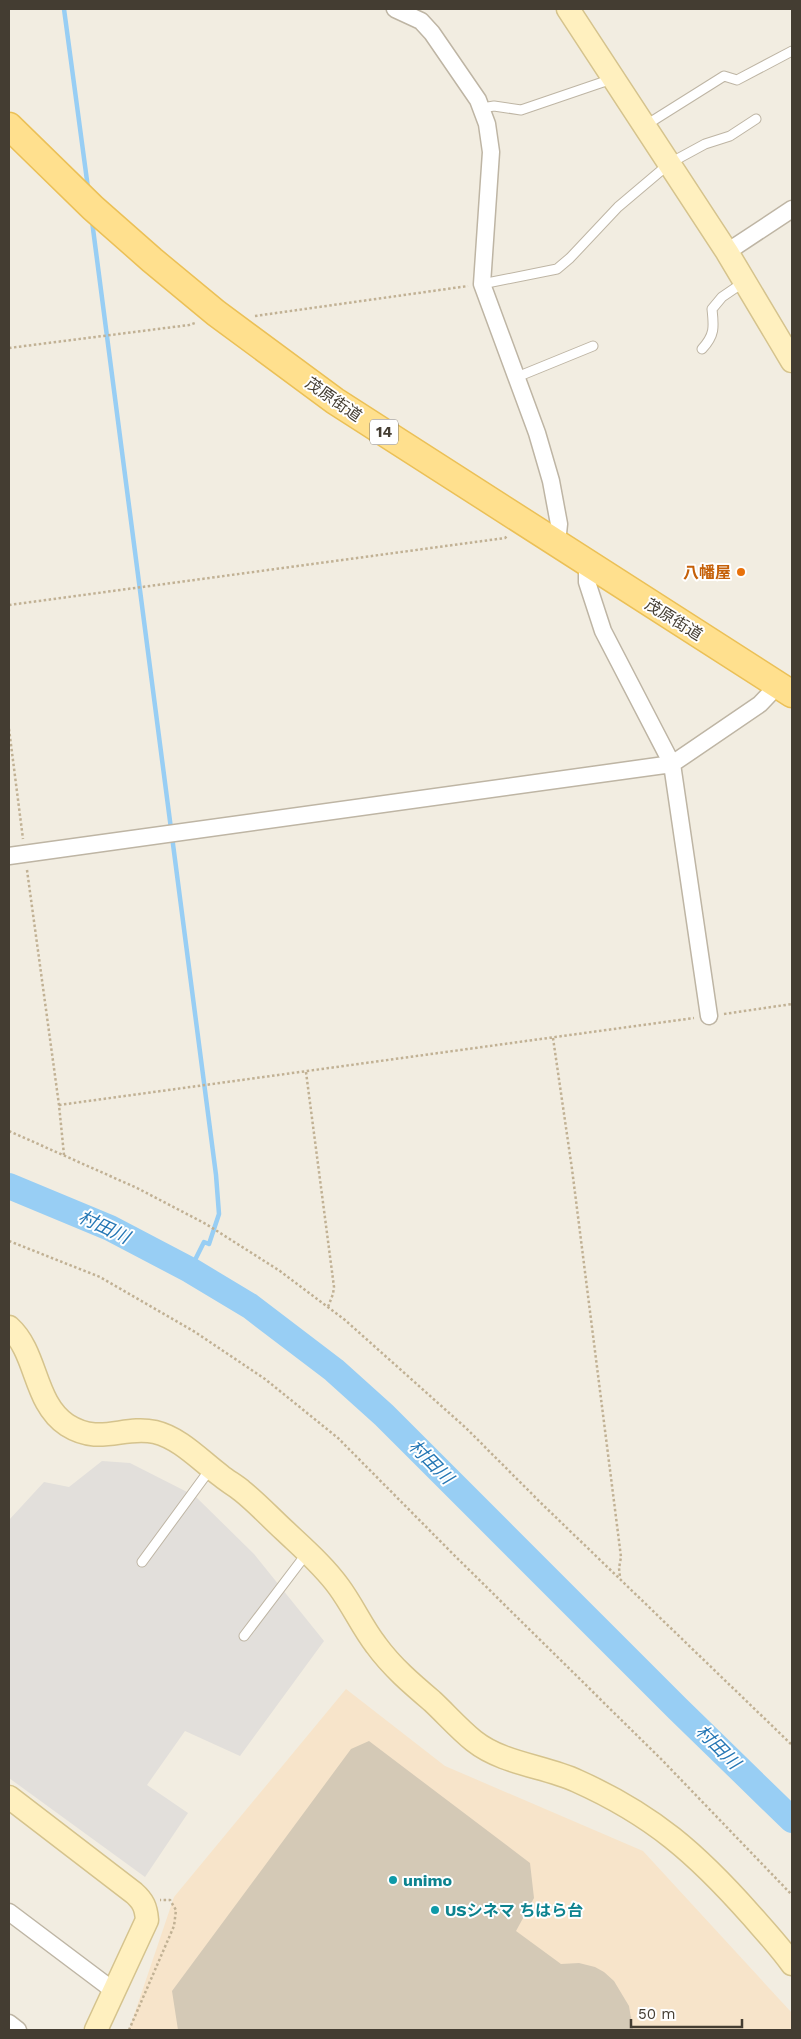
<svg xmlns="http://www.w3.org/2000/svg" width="801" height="2039" font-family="'Work Sans','Noto Sans JP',sans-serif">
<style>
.commercial{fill:#f7e4ca}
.parking{fill:#e2dfdb}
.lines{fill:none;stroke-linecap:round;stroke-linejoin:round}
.stream{stroke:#98cef4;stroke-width:4.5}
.river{stroke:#98cef4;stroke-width:26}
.building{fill:#d4c9b6}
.lane-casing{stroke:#beb5a4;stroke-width:11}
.street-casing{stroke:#beb5a4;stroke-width:19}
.secondary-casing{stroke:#d5c38d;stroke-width:25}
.primary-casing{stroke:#ebc057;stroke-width:29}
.path{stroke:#c1b194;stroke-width:2.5;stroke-dasharray:2.5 2.5;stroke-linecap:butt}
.lane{stroke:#fff;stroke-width:9}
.street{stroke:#fff;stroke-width:16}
.secondary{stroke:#fff0bf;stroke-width:22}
.primary{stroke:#ffe08e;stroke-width:26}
.food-dot{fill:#e8710a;stroke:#fff;stroke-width:2}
.culture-dot{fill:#0f9aa8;stroke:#fff;stroke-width:2}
.labels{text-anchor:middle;stroke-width:4;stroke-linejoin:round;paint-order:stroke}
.shield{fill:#fff;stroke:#7c7770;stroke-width:1}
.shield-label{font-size:15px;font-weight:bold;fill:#443d32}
.street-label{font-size:16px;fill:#443d32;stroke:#fff}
.food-label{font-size:16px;font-weight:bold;fill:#c56008;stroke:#fff;text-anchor:end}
.culture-label{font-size:16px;font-weight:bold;fill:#0d838f;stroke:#fff;text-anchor:start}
.water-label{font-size:18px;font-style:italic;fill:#2577b5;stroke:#fff}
</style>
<rect width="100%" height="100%" fill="#f2ede1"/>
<!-- commercial -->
<path class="commercial" d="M346,1689l99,77 198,85 149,162v17h-663l45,-133z"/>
<!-- parking -->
<path class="parking" d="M102,1461l28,2 65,33 59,58 70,87 -84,115 -55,-25 -38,54 41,28 -43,64 -136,-99v-258l35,-38 25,5z"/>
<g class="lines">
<!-- stream -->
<path class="stream" d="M64,9l24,179
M92,221l124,954 3,39 -10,30 -5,-2 -14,28"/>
<!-- river -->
<path class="river" d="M9,1186l101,42 80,42 60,36 84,64 50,45 294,294 114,111"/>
</g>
<!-- building -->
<path class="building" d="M369,1741l161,122 4,35 -18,33 45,33 18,-1 16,4 9,5 10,9 15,25 4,24h-455l-6,-39 179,-242z"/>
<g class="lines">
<!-- lane casing -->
<g class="lane-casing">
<path id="lane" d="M482,108l12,-2 27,4 91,-31
M646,125l78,-49 13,4 55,-29
M482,284l75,-15 13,-11 48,-51 52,-44 35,-19 25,-8 26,-17
M702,349c13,-14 12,-22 10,-40l10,-12 22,-15
M517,377l76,-31
M142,1562l69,-94
M244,1636l63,-83"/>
</g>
<!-- street casing -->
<g class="street-casing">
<path id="street" d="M395,9l26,12 11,12 46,67 9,24 4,28 -9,132 55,149 14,48 8,43 -2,19
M727,252l65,-43
M587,564v18l16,49 69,133 37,252
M9,856l663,-92 88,-60 18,-19
M9,1912l105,79
M9,2023l9,7"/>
</g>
<!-- secondary casing -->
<g class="secondary-casing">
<path id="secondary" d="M568,9l159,243 65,109
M9,1327c29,26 24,75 58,98 33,21 56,0 88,7 25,6 45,28 65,43 7,6 15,10 22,16 15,12 28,26 42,39 19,18 40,36 55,57 14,19 23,40 37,58 16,22 36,39 56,56 14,13 27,28 42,40 29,23 71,25 103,40 76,34 120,73 174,134 14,16 29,32 41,49
M9,1797l125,96c9,8 12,14 13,27l-51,110"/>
</g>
<!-- primary casing -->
<g class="primary-casing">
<path id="primary" d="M9,126l84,82 59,52 64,53 119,88 457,293"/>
</g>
<!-- path -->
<path class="path" d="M255,316l213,-30
M9,348l180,-23 6,-2
M9,605l496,-67 2,-2
M9,729l14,110
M27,870l32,235 5,50
M724,1014l68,-10
M553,1038l19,131 49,388 -2,11 1,9
M306,1072l28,215 -1,7 -5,13
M59,1105l635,-87
M9,1131l128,57 69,36 74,47 65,49 121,108 75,75 251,242
M9,1241l91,36 95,55 70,47 73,59 119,120 206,203 129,134
M129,2030l45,-104 2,-16 -6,-10h-10"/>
<!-- lane -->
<use href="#lane" class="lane"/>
<!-- street -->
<use href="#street" class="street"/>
<!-- secondary -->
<use href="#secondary" class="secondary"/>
<!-- primary -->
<use href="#primary" class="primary"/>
</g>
<!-- markers -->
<circle class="food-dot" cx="741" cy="572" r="5"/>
<g class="culture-dot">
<circle cx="393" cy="1880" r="5"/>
<circle cx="435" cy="1910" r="5"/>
</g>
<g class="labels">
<!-- shield labels -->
<rect class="shield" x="370" y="419.5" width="28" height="25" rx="4"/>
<g class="shield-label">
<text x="384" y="437">14</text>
</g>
<!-- street labels -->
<g class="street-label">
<text transform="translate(334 399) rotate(35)" y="6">茂原街道</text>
<text transform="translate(674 619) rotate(32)" y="6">茂原街道</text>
</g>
<!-- food labels -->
<g class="food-label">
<text x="731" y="578">八幡屋</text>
</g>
<!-- culture labels -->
<g class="culture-label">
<text x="403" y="1886">unimo</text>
<text x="445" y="1916">USシネマ ちはら台</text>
</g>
<!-- water labels -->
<g class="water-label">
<text transform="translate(104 1227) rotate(25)" y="6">村田川</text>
<text transform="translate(431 1462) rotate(45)" y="6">村田川</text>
<text transform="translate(718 1747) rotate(45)" y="6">村田川</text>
</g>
</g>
<!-- border -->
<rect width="801" height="2039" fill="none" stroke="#443d32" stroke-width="20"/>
<!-- scale -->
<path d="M631 2019v8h111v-8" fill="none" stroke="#443d32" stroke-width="2.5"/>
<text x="638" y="2019" font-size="15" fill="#443d32" stroke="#ffffff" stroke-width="4" paint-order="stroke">50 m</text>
</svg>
